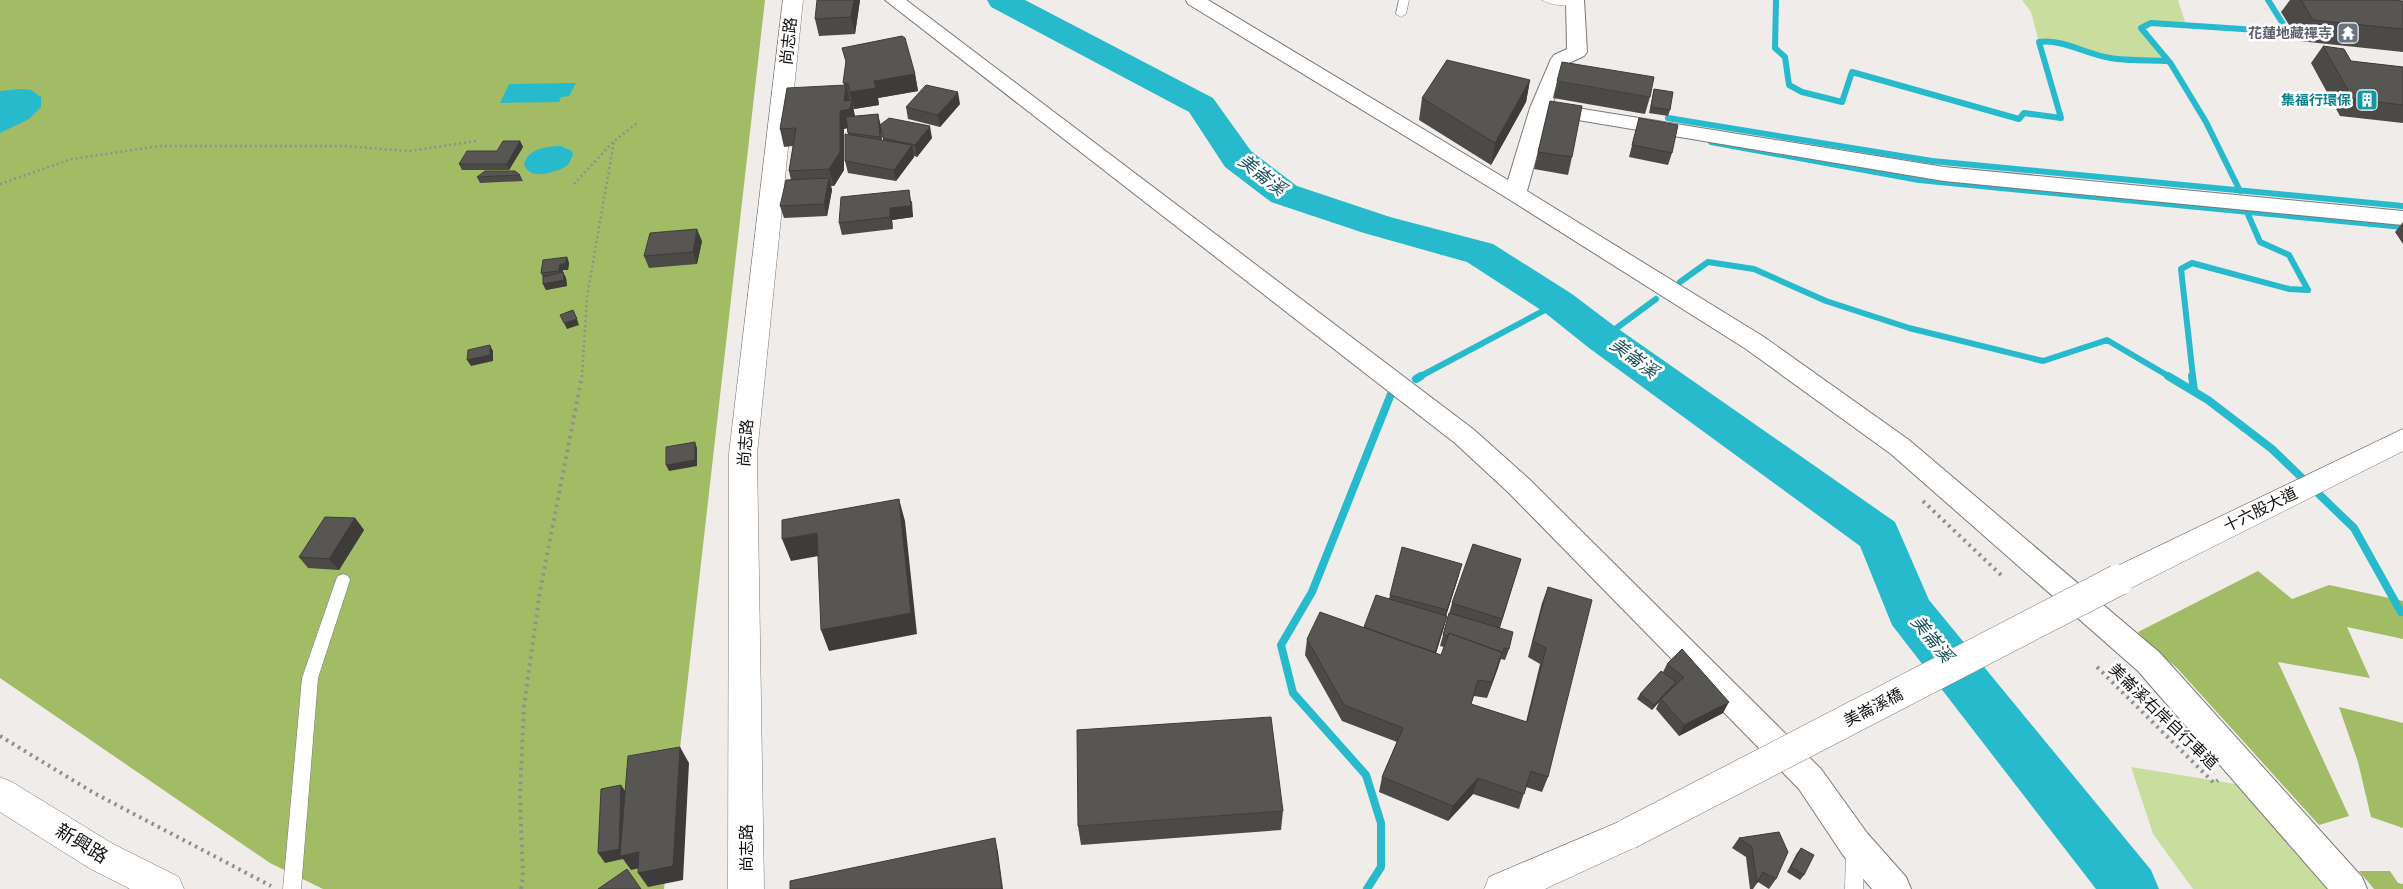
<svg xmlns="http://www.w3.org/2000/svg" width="2403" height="889" font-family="'Work Sans','Noto Sans TC',sans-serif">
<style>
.green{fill:#c9de9e}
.forest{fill:#a1bc65}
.water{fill:#26bacc}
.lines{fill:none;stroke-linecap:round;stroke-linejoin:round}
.stream-far1{stroke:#26bacc;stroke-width:6}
.stream{stroke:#26bacc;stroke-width:8}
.river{fill:#26bacc;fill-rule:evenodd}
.lane-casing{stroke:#7b7976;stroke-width:1}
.street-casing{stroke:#7b7976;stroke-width:2}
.secondary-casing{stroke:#7b7976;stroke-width:1}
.path-far1{stroke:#92908e;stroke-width:2.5;stroke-dasharray:2 3;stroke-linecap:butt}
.path{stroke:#92908e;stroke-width:4;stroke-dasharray:2.5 4.5;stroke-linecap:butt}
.lane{fill:#fff;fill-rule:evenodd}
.street{fill:#fff;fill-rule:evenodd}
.secondary{fill:#fff;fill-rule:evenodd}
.secondary-bridge-casing{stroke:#7b7976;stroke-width:32;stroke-linecap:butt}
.secondary-bridge{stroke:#fff;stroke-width:31}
.wall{fill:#4c4a47;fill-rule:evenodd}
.shaded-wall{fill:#3e3c3a}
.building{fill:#585653;stroke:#3e3c3a}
.labels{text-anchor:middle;stroke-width:5;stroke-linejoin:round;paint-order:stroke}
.far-worship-label{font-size:14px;font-weight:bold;fill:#5b616d;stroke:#fff;text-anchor:end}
.far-culture-label{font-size:14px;font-weight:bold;fill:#0d838f;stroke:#fff;text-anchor:end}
.street-label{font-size:16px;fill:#121110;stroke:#fff}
.water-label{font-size:18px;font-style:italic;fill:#1a535b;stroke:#fff}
.near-street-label{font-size:19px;fill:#121110;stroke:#fff}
</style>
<rect width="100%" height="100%" fill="#efece9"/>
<!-- green -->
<path class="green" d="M2022,0h156l8,25 -35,-2 -10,5 30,36 -61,-7 -38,-9 -19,-8 -14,2 -8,-30z
M2131,767l111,18 89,104h-138l-40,-55z"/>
<!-- forest -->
<path class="forest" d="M0,0h765l-101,889h-341l-53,-26 -270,-185z
M2258,571l34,28 37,-14 74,16v38l-56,-12 23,51 -92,-16 71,154 -30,9 -142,-157 -32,-27 -7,-9z
M2339,707l64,16v105l-32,-11 -13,-55z
M2359,871h31l8,12 5,1v5h-29z"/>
<!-- water -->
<path class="water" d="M576,83l-7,13 -8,1 -2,5 -59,1 9,-19z
M21,89l10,1 10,7v10l-12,12 -29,14v-42z
M561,146l11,5 1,4 -5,10c-11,7 -38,17 -44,-1 4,-15 22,-18 37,-18z"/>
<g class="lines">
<!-- stream-far1 -->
<path class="stream-far1" d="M1776,0l-1,48 10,9 4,28 13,7 40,10 10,-30 167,47 5,-6 37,5 -22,-76c24,-3 47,12 71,16 19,3 39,2 58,3
M1668,118l264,43 471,45
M1711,142l208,38 484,47
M2240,191l-34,-69 -35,-58 -30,-36 10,-5 137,9 -20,-32
M1680,282l28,-20 46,7 72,32 83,27 134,33 64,-21 63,37
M1603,338l53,-39
M1419,377l139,-74
M2193,377l-12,-108 11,-6 97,26 19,1 -19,-35 -29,-13 -13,-30"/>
<!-- stream -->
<path class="stream" d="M2168,376l40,24 64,49 82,79 47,84h2
M2192,376l2,15
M1416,379l5,-3
M1367,889l14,-22v-44l-15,-48 -73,-82 -12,-48 31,-53 79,-198"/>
<!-- river -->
<path class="river" d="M987,0h38l188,98 38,53 46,35 93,31 103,27 79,50 45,34 278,194 34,78 222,270 8,19h-63l-204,-264 -32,-79 -271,-198 -45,-36 -77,-50 -103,-29 -93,-31 -46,-35 -36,-55 -198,-105z"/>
<!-- lane casing -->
<g class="lane-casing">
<path id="lane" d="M1399,0h10l-3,14 -5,3 -5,-3z
M1542,0h32l6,3c-7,5 -31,2 -38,-3z
M343,574l5,2 2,4 -32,98 -17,211h-18l19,-211 34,-98 2,-4z
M1855,842l6,2 3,6 -1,39h-18l1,-39 3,-6z"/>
</g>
<!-- street casing -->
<g class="street-casing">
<path id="street" d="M885,0h21l567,429 56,50 292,290 46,64 39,44 5,12h-39l-29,-34 -44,-66 -290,-296 -54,-50z
M1186,0h22l300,180 22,-72 21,-49 3,-4 13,-6 -1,-49h18l3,52 -3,4 -15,7 -17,41 392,63 459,44v14l-459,-44 -396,-66 -21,76 237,146 145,103 251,213 202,224 5,12h-39l-190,-218 -247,-217 -145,-105 -239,-151 -319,-194z"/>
</g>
<!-- secondary casing -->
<g class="secondary-casing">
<path id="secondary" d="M783,0h20l-46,454 7,435h-36l1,-435z
M2403,429v22l-274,138 -11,3 -11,-3 -4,-9 4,-9z
M0,777l12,5 101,62 66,33 5,12h-54l-41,-21 -89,-56z
M1628,818l12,5 5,11 -5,11 -95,44h-61l5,-12z"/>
</g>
<!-- path-far1 -->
<path class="path-far1" d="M0,184l72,-25 86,-13h186l65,5 67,-10
M574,184l40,-43 23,-18
M582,377l5,-80 27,-156"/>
<!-- path -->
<path class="path" d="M1923,501l78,74
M2097,667l117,116 4,-3
M0,736l94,57 177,93
M521,889l2,-12 -3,-82 4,-89 16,-115 42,-215"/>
<!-- lane -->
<use href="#lane" class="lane"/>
<!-- street -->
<use href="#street" class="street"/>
<!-- secondary -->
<use href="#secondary" class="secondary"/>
<!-- secondary-bridge casing -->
<g class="secondary-bridge-casing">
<path id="secondary-bridge" d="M1628,834l490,-254"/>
</g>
<!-- secondary-bridge -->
<use href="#secondary-bridge" class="secondary-bridge"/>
</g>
<!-- wall -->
<path class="wall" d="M860,0l-5,34 -36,2 -4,-17z
M2290,0h101l12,1v51l-104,-11 -18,-29z
M2323,46l28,15 52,6v56l-63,-7 -29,-53z
M842,48l73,26 3,17 -40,7 1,7 -25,4 -2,-8 3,15 23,-2 2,11 52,13 -15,19 -3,-1v1l-18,24 -48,-8 -3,-12 3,-27 -1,-6 -3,1v41l-10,16h-3l1,4 -5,26 -43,2 -4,-12 11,-26 -2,-9 4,-25 -9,1 -4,-18 64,-44 2,-22zM881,127l2,11v2h-1z
M1530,80l-4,22 -35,63 -72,-45 3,-22z
M1557,81l93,16 -5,17 -92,-16z
M1654,89l16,21 -2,6 -19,-3z
M1550,101l22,56 -4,18 -34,-6z
M960,104l-20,23 -32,-8 -2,-12z
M1639,118l33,35 -4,12 -39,-8z
M520,141l3,6 -14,23h-47l-3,-6 38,-13z
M520,175l3,6 -43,2 -3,-6z
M912,201l1,16 -21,3 1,9 -51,6 -3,-12z
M2403,222v22l-8,-12z
M702,241l-5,23 -48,4 -5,-12z
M567,257l2,6 -1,7h-5v2l3,6 1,8 -21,4 -3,-6v-6l-2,-5z
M355,518l9,12 -25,40 -31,-2 -9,-11z
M1521,559l-21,69 9,21 -4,11 -4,-1 -14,39 -13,-2 -3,8 55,18 14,-58 -12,-7 14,-54 6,-16v190l-6,15 -16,-5 -7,22 -46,-15 -25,27 -69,-29 3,-15 15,-35 -55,-21 -37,-66 2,-16 57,-12 25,-28 1,-4 69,-20 -13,41h1l-3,11 -8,26 5,2 3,-8 -4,-1 12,-43z
M1682,649l41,64 -44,23 -23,-27 3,-7 -7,8 -15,-11 3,-5 23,-22 4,-8z
M1283,811l-2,19 -200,15 -3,-19z
M1779,832l-3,47 -7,10 -11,-7 -5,7h-3l-4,-32 -14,-9 7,-10z
M1801,848l3,27 -4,5 -13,-8 10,-19z"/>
<!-- shaded-wall -->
<path class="shaded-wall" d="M854,0h6l-5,34 -4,-17z
M915,74l3,17 -40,7 1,7 -25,4 -4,-17 24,-11z
M1530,80l-4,22 -35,63 4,-22z
M846,85l4,17 2,-2 3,18 -1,8 -10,3v41l-10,16 -5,-17 11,-58 4,-10z
M958,92l2,12 -20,23 -2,-12z
M878,114l3,12 1,23 -2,-12z
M930,126l2,12 -15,19 -2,-12z
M520,141l3,6 -14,23 -2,-6z
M912,145l2,12 -18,24 -2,-11z
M829,178l3,12 -5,26 -3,-12z
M909,190l4,27 -21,3 1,9 -3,-12v-9z
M697,229l5,12 -5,23 -4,-12z
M567,257l2,6 -1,7h-5l-1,7 -3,-6 1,-7z
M563,272l3,6 1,8 -21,4 -3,-6z
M577,319l2,6 -12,4 -3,-6z
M490,345l3,6v10l-22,5 -4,-6z
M695,442l2,6v18l-28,5 -3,-6z
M899,499l6,22 12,113 -88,17 -8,-21z
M355,518l9,12 -25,40 -10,-11z
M817,533l7,22 -33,6 -9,-22z
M1462,564l-3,11 -15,47 3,-12z
M1447,616l-3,11 -11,36 2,-11z
M1502,652l-4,16 -11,30 5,-16z
M1676,682l-3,5 -12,12 -2,3 -7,8 2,-5z
M1729,702l-6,11 -44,23 5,-11z
M680,747l9,16 -6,117 -35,7 -10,-14z
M1478,778l-5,16 -25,27 5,-15z
M621,785l7,10 11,57 10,14 -18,4 -8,-11 -18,4 -7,-10z
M995,838l3,14 5,37h-1z"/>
<!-- building -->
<path class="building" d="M817,0h37l-3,17 -36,2z
M2301,0h90l12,1v28l-90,-9z
M902,36l3,2 10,36 -41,7 2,7 -26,4 -2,-8 -5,-1 3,-22 -4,-13z
M2323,46l21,3 7,12 52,6v38l-50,-6z
M1447,60l83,20 -35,63 -73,-45z
M1562,62l92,15 -4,20 -93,-16z
M846,85l-2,16 8,-1 -2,9 -10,2v41l-11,17 -40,2 7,-43 -16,1 7,-41z
M926,85l32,7 -20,23 -32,-8z
M1654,89l19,3 -3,18 -19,-3z
M1550,101l32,5 -10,51 -34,-5z
M878,114l2,23 -32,-4 -2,-16z
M889,118l41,8 -15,19 -32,-7 -3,-13z
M1639,118l39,7 -6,28 -40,-8z
M845,134l67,11 -18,25 -49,-9z
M503,141h17l-13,23h-48l8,-13h30z
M485,171h30l5,4 -43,2z
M829,178l-5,26 -44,2 6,-26z
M909,190l2,16 -21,2v9l-51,6 2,-26z
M697,229l-4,23 -49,4 6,-23z
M567,257l-2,7h-5l-1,7 -18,2 2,-13z
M563,272l1,8 -21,4v-7z
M573,310l4,9 -13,4 -4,-8z
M490,345v10l-23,5 1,-10z
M695,442v18l-29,5v-18z
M899,499l12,114 -90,17 -4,-97 -35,6v-19z
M325,517l30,1 -26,41 -30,-2z
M1473,544l48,15 -19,60 -50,-16z
M1402,547l60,17 -15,46 -57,-15z
M1548,587l44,13 -44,177 -17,-6 -7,23 -46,-16 -25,28 -71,-29 21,-49 -59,-23 -37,-66 13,-27 121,43 8,-22 53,19 -10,30 -14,-2 -7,24 56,18 19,-74 -13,-7z
M1376,595l71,21 -12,36 -22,-7 -49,-18z
M1449,613l64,19 -4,17 -5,-1 -1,5 -54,-20 -1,3 -5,-1z
M1682,649l47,53 -45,23 -23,-26 23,-22 -17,-13z
M1661,671l15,11 -22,23 -14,-11z
M1271,717l12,94 -205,15 -1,-96z
M680,747l-7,119 -35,7 1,-21 -19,4 8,-100z
M621,785l-2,64 -21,4 3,-64z
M1779,832l9,20 -12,27 -13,-7 -6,11 -5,-36 -13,-9z
M995,838l7,51h-212v-8z
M1801,848l13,7 -10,20 -13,-8z
M627,869l14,20h-43z"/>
<!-- icons -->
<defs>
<g id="temple-square" transform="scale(1.125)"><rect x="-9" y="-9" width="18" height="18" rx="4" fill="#6b7280" stroke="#fff"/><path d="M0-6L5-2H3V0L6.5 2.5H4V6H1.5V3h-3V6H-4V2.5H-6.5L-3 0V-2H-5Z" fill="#fff"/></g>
<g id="building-square" transform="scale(1.125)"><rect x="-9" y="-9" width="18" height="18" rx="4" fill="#0f9aa8" stroke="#fff"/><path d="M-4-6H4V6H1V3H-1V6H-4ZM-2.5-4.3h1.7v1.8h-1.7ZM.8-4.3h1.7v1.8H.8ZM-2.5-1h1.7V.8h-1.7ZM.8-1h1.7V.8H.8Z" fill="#fff"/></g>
</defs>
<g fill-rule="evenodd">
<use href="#temple-square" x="2348" y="33"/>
<use href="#building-square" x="2367" y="100"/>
</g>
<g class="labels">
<!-- far-worship labels -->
<g class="far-worship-label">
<text x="2332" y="38">花蓮地藏禪寺</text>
</g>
<!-- far-culture labels -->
<g class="far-culture-label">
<text x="2351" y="105">集福行環保</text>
</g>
<!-- street labels -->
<g class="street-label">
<text transform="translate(788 41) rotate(-84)" y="6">尚志路</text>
<text transform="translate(745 443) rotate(-86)" y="6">尚志路</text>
<text transform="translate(2260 509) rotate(-26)" y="6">十六股大道</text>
<text transform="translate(1873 707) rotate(-27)" y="6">美崙溪橋</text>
<text transform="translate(2164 716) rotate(44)" y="6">美崙溪右岸自行車道</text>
<text transform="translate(746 848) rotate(-90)" y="6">尚志路</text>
</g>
<!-- water labels -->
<g class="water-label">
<text transform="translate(1262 175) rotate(38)" y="6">美崙溪</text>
<text transform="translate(1634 358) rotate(36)" y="6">美崙溪</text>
<text transform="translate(1932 639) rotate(51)" y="6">美崙溪</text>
</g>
<!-- near-street labels -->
<g class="near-street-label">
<text transform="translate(82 843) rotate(31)" y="7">新興路</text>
</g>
</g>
</svg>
